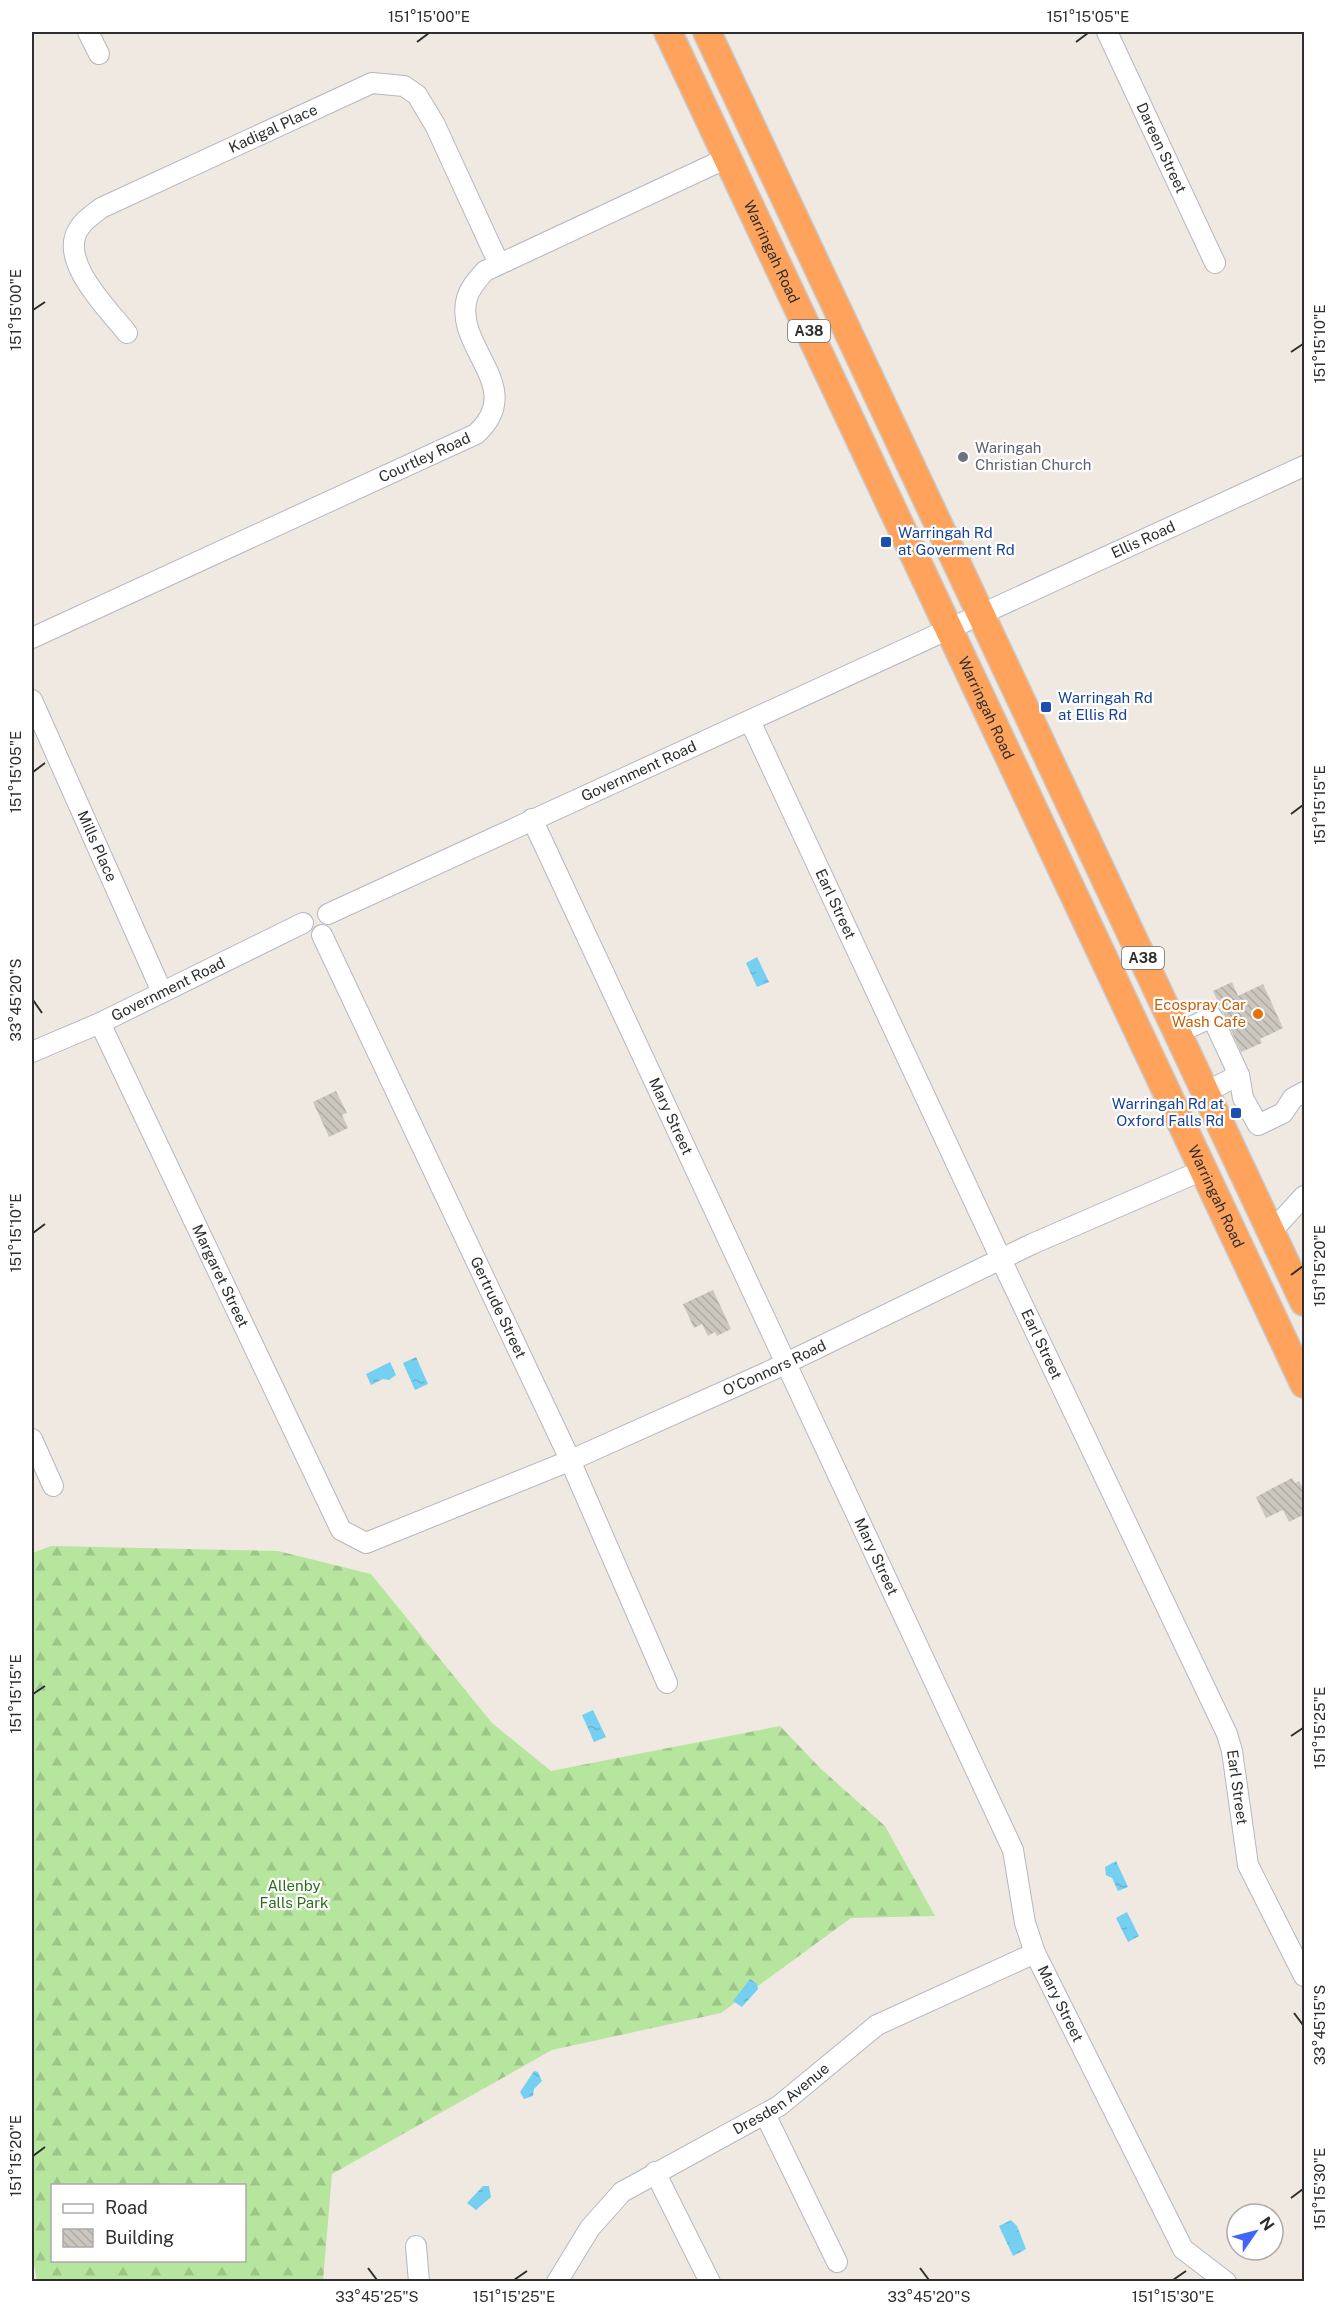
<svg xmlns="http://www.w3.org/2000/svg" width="1336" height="2313" font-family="'Public Sans',sans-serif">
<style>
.forest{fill:url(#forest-firs);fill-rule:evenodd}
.water{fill:url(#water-ripples)}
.building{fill:url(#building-back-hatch)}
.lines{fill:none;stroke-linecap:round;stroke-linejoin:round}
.minor-casing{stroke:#b4b7c1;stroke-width:22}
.highway-casing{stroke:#c9c9c9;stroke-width:30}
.minor{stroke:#fff;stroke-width:20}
.highway{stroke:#ffa35c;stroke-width:27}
.ticks{fill:none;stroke:#2e2e2e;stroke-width:2}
.worship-dot{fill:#6b7280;stroke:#fff;stroke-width:2}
.transit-dot{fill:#1a4fb4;stroke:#fff;stroke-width:2}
.food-dot{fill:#e8710a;stroke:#fff;stroke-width:2}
.labels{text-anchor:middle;stroke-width:4.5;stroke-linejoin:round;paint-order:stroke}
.shield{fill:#fff;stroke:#6d6d6d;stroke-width:1.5}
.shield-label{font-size:14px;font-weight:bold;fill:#2e2e2e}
.street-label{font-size:15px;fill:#2e2e2e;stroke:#fff}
.worship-label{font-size:15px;fill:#5b616d;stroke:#fff;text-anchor:start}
.transit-label{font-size:15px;fill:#164399;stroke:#fff;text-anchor:start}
.food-label{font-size:15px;fill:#c56008;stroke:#fff;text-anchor:end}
.park-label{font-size:15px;fill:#2c6e1b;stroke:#fff}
.neatline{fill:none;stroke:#2e2e2e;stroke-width:2}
.ticks-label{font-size:15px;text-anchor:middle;fill:#2e2e2e}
</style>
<defs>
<pattern id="forest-firs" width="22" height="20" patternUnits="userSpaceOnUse" patternTransform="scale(1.5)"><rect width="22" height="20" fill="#b6e59e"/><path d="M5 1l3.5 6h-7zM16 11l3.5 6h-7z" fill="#9dc588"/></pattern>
<pattern id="water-ripples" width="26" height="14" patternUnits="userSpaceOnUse" patternTransform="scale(1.5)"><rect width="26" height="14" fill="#75cff0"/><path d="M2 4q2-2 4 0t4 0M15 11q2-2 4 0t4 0" fill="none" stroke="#66b2ce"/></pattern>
<pattern id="building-back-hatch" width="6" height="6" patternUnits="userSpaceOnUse" patternTransform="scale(1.5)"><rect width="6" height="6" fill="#cbc7bf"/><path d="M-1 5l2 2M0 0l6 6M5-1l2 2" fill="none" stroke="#afaba4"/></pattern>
</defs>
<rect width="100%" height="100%" fill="#efe9e1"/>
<!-- forest -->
<path class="forest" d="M51,1546l227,5 93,23 121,149 59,48 229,-45 40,42 65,58 50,90 -84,2 -130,95 -169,37 -220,124 -9,107h-286l-5,-27v-701zM52,2186h192v74h-192z"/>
<!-- water -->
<path class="water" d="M757,957l12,25 -12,5 -11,-24z
M416,1357l12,27 -13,6 -12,-27z
M390,1362l6,13 -7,5 -6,-1 -12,6 -5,-11z
M593,1710l13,27 -12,5 -12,-27z
M1116,1861l12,26 -10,4 -6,-13 -6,-3 -1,-8z
M1127,1912l12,24 -11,6 -12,-24z
M750,1979l7,5 1,5 -16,18 -9,-6z
M534,2071l4,1 4,9 -8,8 -1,7 -9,3 -4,-7z
M483,2186h6l2,11 -15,13 -9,-7z
M1011,2220l6,6 9,23 -13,7 -14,-30z"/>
<!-- building -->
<path class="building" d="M1232,982l6,14 25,-12 20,44 -23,11 2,4 -21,9 -28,-61z
M336,1091l11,22 -5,2 6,13 -19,9 -16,-35z
M713,1290l18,39 -14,7 -2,-4 -7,4 -6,-12 -8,4 -11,-24z
M1292,1478l3,5 4,-2 6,11v22l-16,8 -6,-12 -17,8 -10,-21z"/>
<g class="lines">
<!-- minor casing -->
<g class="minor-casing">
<g id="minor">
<path d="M88,32l11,22"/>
<path id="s1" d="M1107,32l108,231"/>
<path id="s2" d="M127,333c-19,-24 -71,-74 -47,-106 4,-7 14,-13 21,-19l271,-125 32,3 13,9 18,30 64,139"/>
<path id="s3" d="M32,638l444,-204c52,-47 -23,-86 -9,-136 3,-11 11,-19 18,-27l242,-113"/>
<path id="s4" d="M32,700l130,292"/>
<path id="s5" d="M750,721l257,551 220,462 5,17 16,114 56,111"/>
<path id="s6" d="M532,819l481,1031 12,73 10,30 148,296 43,33"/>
<path id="s7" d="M328,914l976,-448"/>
<path id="s8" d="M322,935l244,516 101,232"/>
<path id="s9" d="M100,1023l241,507 25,13 203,-82 203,-91 260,-126 171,-74"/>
<path d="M1178,1033l34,-16 27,58 4,23 15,27 25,-12 10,-15 11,-6"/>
<path id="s10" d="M32,1052l68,-29 203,-100"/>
<path d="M1206,1092l33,-17"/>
<path d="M1271,1232l33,-36"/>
<path d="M32,1439l21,47"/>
<path d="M765,2114l72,148"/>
<path d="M655,2172l55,110"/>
<path d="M416,2246l3,36"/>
<path id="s11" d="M557,2282l33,-54 32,-36 157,-86 98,-81 158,-72"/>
</g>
</g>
<!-- highway casing -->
<g class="highway-casing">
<g id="highway">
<path id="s12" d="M668,32l636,1352"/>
<path d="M707,32l597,1270"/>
</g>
</g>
<!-- minor -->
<use href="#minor" class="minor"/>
<!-- highway -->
<use href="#highway" class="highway"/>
</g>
<!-- ticks -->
<path class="ticks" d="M417,42l12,-9M1076,42l12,-9M33,310l12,-8M1291,352l12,-8M33,772l12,-9M1291,814l12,-9M33,1000l9,13M33,1233l12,-9M1291,1275l12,-9M33,1694l12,-8M1291,1736l12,-8M1294,2013l9,12M33,2156l12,-9M1291,2198l12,-9M368,2268l9,12M920,2268l9,12M514,2280l13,-9M1173,2280l13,-9"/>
<!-- markers -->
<circle class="worship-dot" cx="963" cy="457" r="6"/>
<g class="transit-dot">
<rect x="880" y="536" width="12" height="12" rx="3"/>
<rect x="1040" y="701" width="12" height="12" rx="3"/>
<rect x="1230" y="1107" width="12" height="12" rx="3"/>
</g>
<circle class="food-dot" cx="1258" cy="1014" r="6"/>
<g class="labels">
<!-- shield labels -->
<g class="shield">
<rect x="788" y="320" width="42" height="22" rx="4.5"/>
<rect x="1122" y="947" width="42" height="22" rx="4.5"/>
</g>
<g class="shield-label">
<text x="809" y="336">A38</text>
<text x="1143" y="963">A38</text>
</g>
<!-- street labels -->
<g class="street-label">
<text dy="5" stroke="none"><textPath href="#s2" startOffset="342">Kadigal Place</textPath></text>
<text dy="5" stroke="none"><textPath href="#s1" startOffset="128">Dareen Street</textPath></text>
<text dy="5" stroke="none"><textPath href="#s12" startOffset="243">Warringah Road</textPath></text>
<text dy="5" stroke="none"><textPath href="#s3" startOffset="432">Courtley Road</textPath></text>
<text dy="5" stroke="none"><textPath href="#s7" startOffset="897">Ellis Road</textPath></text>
<text dy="5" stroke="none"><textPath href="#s12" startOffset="747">Warringah Road</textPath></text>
<text dy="5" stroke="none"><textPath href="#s7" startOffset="342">Government Road</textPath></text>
<text dy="5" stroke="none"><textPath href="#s4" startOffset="160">Mills Place</textPath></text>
<text dy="5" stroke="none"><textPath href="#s5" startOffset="202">Earl Street</textPath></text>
<text dy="5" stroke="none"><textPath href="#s10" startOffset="150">Government Road</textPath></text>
<text dy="5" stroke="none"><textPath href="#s6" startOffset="328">Mary Street</textPath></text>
<text dy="5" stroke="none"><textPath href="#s12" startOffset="1287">Warringah Road</textPath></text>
<text dy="5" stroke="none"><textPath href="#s9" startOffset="280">Margaret Street</textPath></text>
<text dy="5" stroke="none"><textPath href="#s8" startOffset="412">Gertrude Street</textPath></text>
<text dy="5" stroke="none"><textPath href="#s5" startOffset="688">Earl Street</textPath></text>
<text dy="5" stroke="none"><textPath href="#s9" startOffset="1034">O'Connors Road</textPath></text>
<text dy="5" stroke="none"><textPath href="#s6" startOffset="814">Mary Street</textPath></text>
<text dy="5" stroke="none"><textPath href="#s5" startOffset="1174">Earl Street</textPath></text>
<text dy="5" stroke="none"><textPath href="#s6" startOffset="1300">Mary Street</textPath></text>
<text dy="5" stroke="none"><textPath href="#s11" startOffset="296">Dresden Avenue</textPath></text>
</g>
<!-- worship labels -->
<g class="worship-label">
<text x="975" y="453">Waringah<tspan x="975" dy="17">Christian Church</tspan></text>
</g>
<!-- transit labels -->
<g class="transit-label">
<text x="898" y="538">Warringah Rd<tspan x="898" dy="17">at Goverment Rd</tspan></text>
<text x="1058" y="703">Warringah Rd<tspan x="1058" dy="17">at Ellis Rd</tspan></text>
<text x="1224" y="1109" text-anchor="end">Warringah Rd at<tspan x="1224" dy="17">Oxford Falls Rd</tspan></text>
</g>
<!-- food labels -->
<g class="food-label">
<text x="1246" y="1010">Ecospray Car<tspan x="1246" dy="17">Wash Cafe</tspan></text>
</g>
<!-- park labels -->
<g class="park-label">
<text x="294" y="1891">Allenby<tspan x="294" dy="17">Falls Park</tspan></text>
</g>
</g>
<!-- border -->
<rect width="1336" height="2313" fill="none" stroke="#ffffff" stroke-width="66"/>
<!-- legend -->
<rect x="51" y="2184" width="195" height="78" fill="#ffffff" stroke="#ababab" stroke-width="1.5"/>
<rect x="63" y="2204" width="30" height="9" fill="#ffffff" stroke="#ababab" stroke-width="1.5"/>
<text x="105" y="2214" font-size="18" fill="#2e2e2e">Road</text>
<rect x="63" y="2229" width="30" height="18" fill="url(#building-back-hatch)" stroke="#ababab" stroke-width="1.5"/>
<text x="105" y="2244" font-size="18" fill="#2e2e2e">Building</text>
<!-- north arrow -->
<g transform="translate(1255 2232) rotate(55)"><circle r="28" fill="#ffffff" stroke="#ababab" stroke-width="1.5"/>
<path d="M0-4.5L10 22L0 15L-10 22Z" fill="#4264fb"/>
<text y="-9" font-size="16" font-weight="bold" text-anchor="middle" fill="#2e2e2e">N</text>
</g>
<rect x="33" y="33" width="1270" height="2247" class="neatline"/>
<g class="ticks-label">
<text x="429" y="22">151°15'00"E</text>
<text x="1088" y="22">151°15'05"E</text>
<text transform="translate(16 310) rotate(-90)" y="5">151°15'00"E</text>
<text transform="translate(1320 344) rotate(-90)" y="5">151°15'10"E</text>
<text transform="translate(16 772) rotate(-90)" y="5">151°15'05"E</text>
<text transform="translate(1320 805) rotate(-90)" y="5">151°15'15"E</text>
<text transform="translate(16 1000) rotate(-90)" y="5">33°45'20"S</text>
<text transform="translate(16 1233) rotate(-90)" y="5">151°15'10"E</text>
<text transform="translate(1320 1266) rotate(-90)" y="5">151°15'20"E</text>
<text transform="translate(16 1694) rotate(-90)" y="5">151°15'15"E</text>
<text transform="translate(1320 1728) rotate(-90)" y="5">151°15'25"E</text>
<text transform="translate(1320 2025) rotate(-90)" y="5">33°45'15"S</text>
<text transform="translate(16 2156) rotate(-90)" y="5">151°15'20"E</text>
<text transform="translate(1320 2189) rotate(-90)" y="5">151°15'30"E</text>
<text x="377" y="2302">33°45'25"S</text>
<text x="514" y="2302">151°15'25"E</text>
<text x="929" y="2302">33°45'20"S</text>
<text x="1173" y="2302">151°15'30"E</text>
</g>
</svg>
